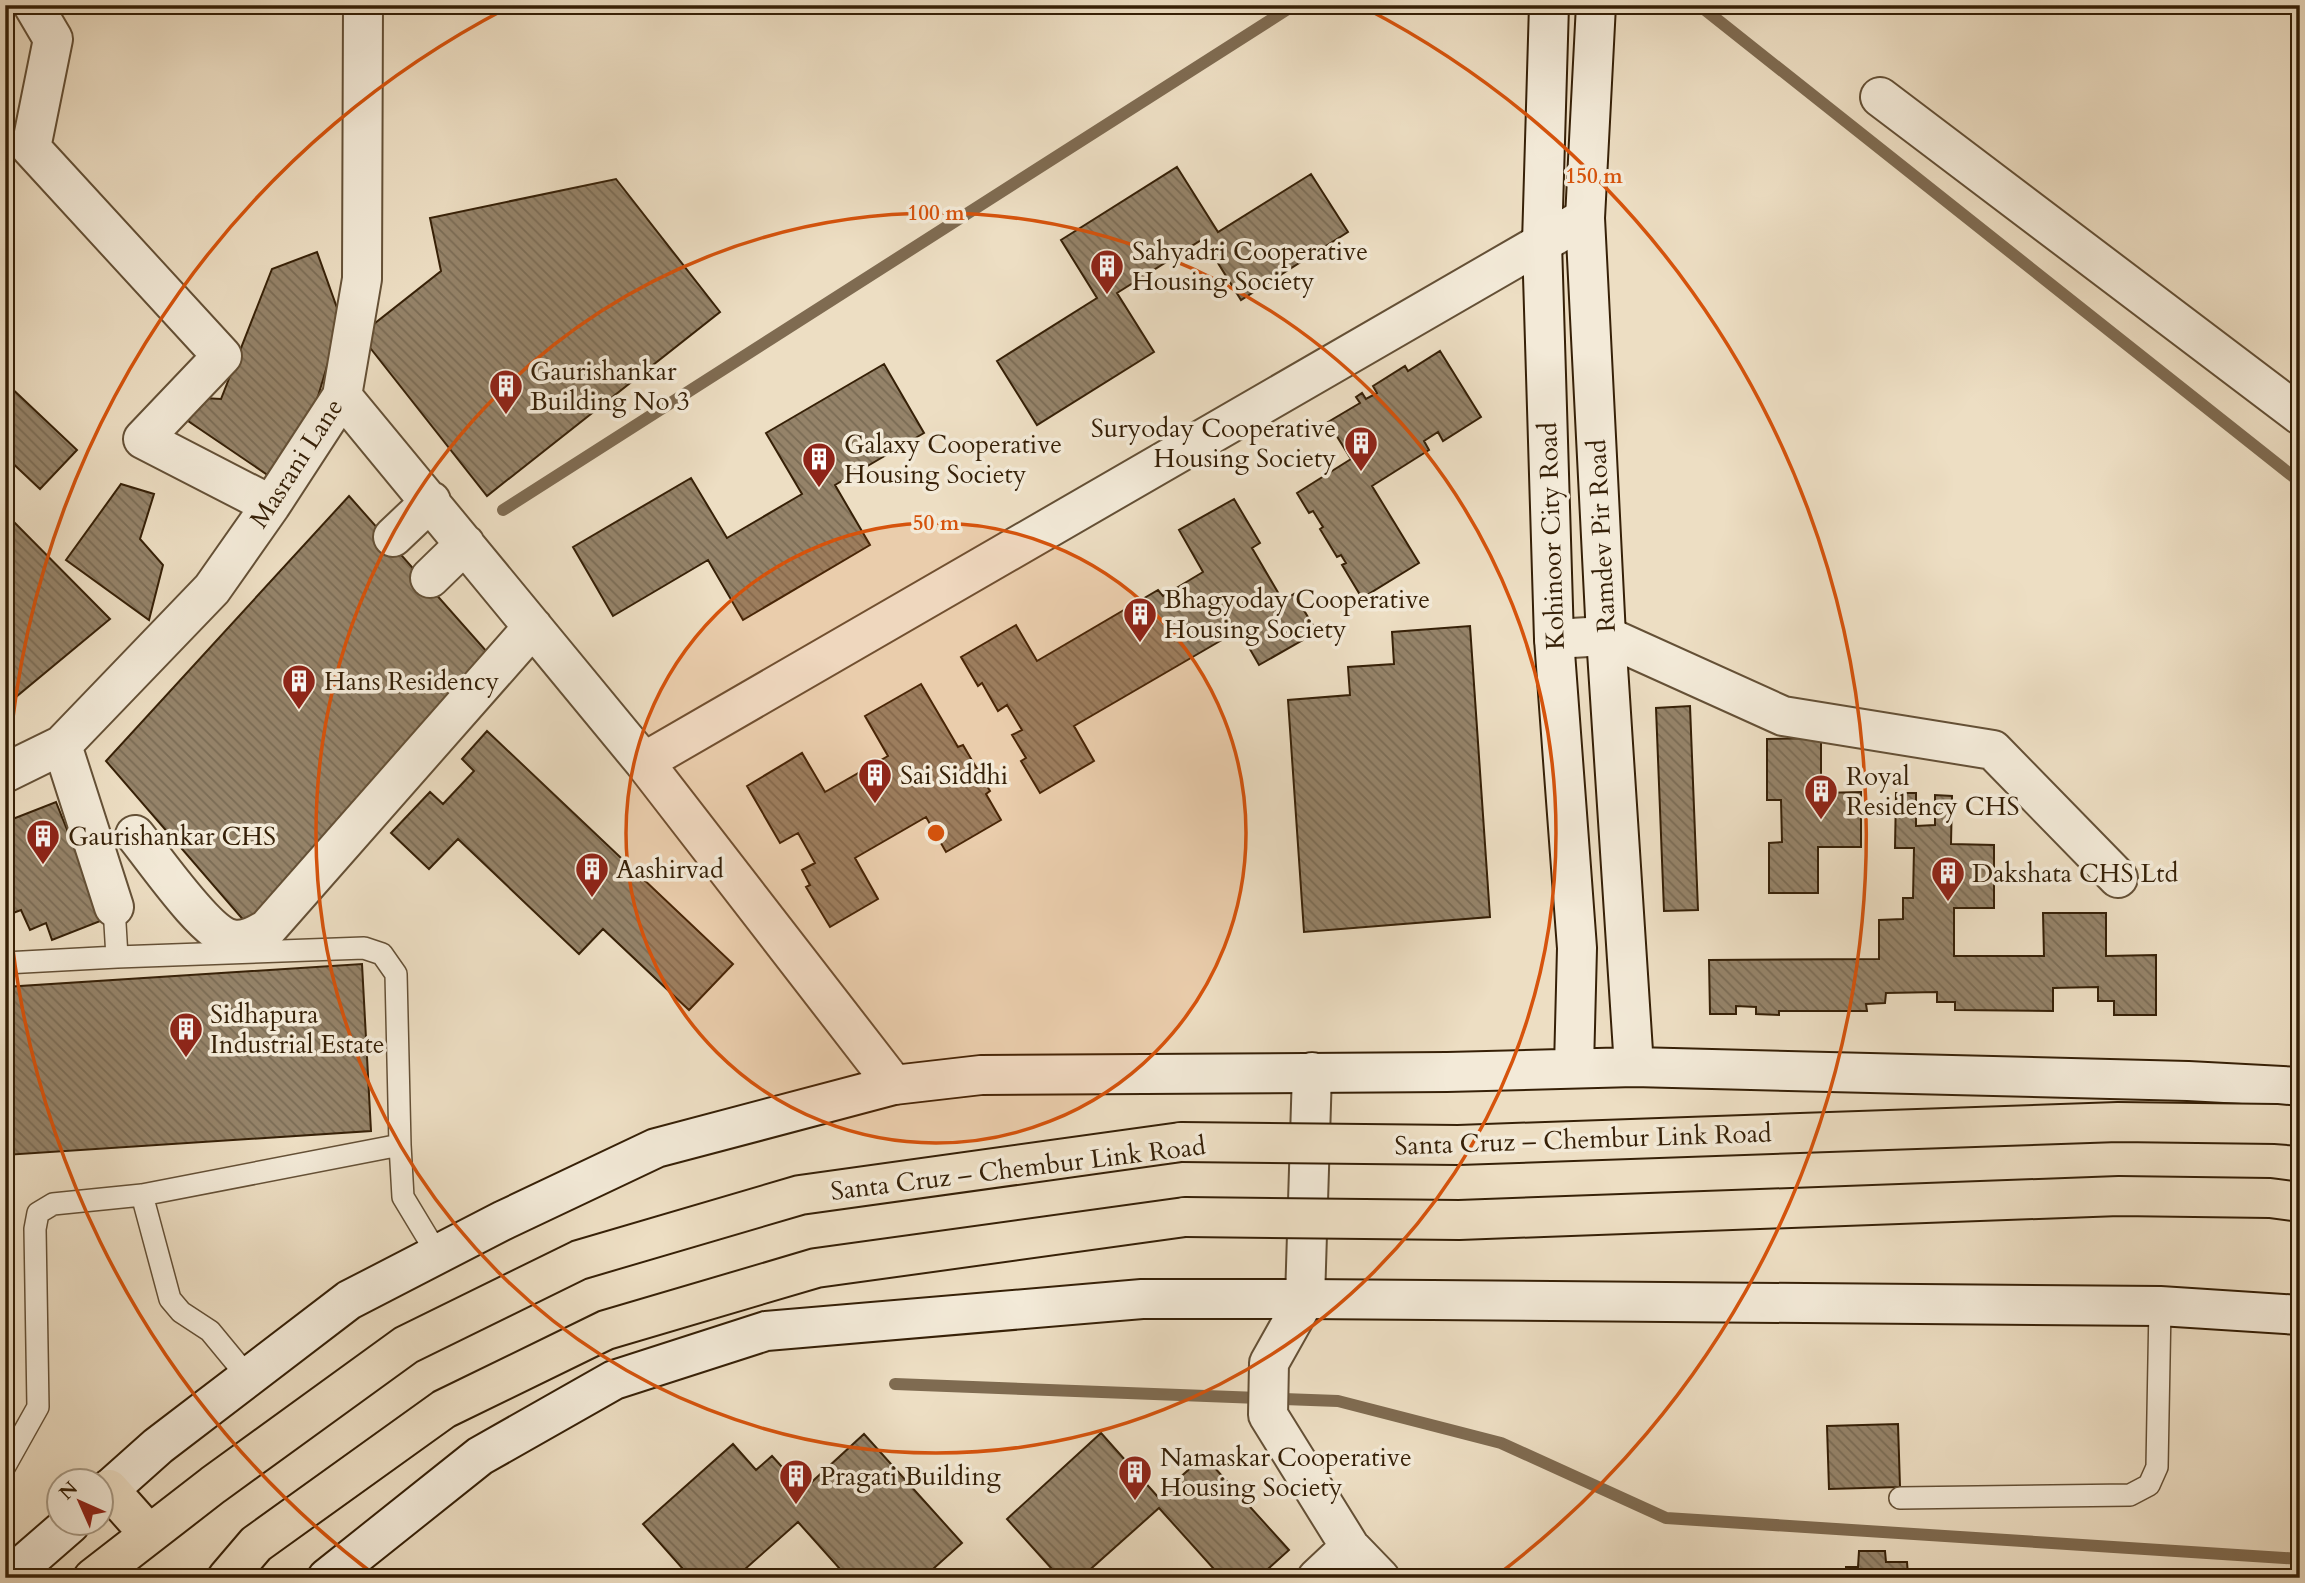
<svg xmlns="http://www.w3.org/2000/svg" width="2305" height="1583" font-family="Cardo,serif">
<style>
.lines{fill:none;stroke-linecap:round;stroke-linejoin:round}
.stream{stroke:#7f6b51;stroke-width:12}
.building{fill:url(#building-back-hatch);stroke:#362007;stroke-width:2}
.lane-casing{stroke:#645036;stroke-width:24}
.street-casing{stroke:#645036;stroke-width:42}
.secondary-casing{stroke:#362007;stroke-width:42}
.highway-casing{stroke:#362007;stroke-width:42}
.lane{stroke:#f3ead8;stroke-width:21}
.street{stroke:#f3ead8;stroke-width:38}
.secondary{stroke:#f3ead8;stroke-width:38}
.highway{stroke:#eddec3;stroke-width:38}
.highway-bridge-casing{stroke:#362007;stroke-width:42;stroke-linecap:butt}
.highway-bridge{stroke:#eddec3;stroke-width:38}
.ring{fill:none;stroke:#d6530c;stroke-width:3.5}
.labels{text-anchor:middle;stroke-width:7;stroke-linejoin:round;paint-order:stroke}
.poi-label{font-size:26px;fill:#362007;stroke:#f3ead8;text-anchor:start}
.street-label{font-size:26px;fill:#362007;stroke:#f3ead8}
.centre{fill:#d6530c;stroke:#f3ead8;stroke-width:3.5}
.ring-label{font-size:21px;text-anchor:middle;font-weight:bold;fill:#d6530c;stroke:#f3ead8;stroke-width:7;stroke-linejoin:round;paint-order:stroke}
</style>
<defs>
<pattern id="building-back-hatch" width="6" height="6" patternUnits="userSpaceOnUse" patternTransform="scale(1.75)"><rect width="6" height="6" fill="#958369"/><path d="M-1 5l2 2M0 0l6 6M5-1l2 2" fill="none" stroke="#7a6b54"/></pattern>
</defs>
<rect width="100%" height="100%" fill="#eddec3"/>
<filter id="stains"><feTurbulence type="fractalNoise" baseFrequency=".00286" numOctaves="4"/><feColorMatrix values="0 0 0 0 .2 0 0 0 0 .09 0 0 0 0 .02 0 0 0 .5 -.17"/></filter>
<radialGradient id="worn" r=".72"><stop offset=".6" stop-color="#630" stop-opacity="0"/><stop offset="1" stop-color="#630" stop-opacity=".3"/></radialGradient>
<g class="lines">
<!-- stream -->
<path class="stream" d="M1699,5l601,477
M503,510l791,-505
M895,1384l443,17 163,42 165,75 634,41"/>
</g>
<!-- building -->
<path class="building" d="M5,90l9,20 -9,9z
M1177,167l41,65 93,-58 37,58 -107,68 -38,-61 -86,54 37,59 -117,73 -40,-64 100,-63 -36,-58z
M616,179l104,133 -233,184 -127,-161 81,-64 -11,-53z
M317,252l24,67 -30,101 -39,58 -84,-57 15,-23 18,1 51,-130z
M1440,351l41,66 -38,24 -5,-9 -14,9 5,9 -57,36 47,77 -57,35 -20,-33 4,-2 -5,-8 -4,2 -17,-28 3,-2 -10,-16 -4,2 -12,-20 54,-34 -23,-37 32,-19 -4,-6 6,-4 4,6 11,-6 -4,-7 32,-20 3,5z
M884,364l40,69 -89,52 35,60 -127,75 -35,-60 -95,56 -40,-69 118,-69 36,60 75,-44 -36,-61z
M5,382l72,68 -37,39 -35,-33z
M121,484l33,10 -14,45 23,26 -14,55 -83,-60z
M349,496l146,165 -249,262 -140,-162z
M1234,499l26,44 -8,5 31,53 11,-7 23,38 -58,33 -20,-35 -165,96 20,35 -54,32 -19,-32 5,-3 -14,-23 10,-5 -15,-25 -9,6 -16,-28 -4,3 -17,-29 55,-32 21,36 121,-71 5,6 40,-24 -24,-42z
M5,513l105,106 -105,87z
M1470,626l20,291 -186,15 -16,-232 62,-5 -2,-28 46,-3 -2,-32z
M921,684l37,63 5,-2 27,46 -4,3 15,26 -55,32 -20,-35 -71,41 23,41 -48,28 -24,-40 4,-2 -8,-15 13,-7 -17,-30 -18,10 -33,-57 55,-33 23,39 63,-36 -23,-40z
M1690,706l8,204 -34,1 -8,-203z
M487,731l246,233 -44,46 -86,-81 -24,25 -121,-115 -29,30 -38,-36 39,-41 13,12 31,-33 -12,-12z
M1821,738v55l40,-1v55h-43v46h-49v-50l13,-1 -1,-42h-14v-61z
M1896,793h20v33l19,-1v-30l17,1 -1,48 43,1v63h-40v48h90l-1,-43h63v43l50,-1v60h-42v-14h-16v-14l-45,1v23l-98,-1v-8h-18v-10l-51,1 -1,10 -19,1 1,7h-88v4l-23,-1v-7l-20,-1v8h-26l-1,-54 170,-1v-39l24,-1v-21h10l1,-50h-19z
M56,802l47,118 -51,20 -6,-17 -16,7 -9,-20 -16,6v-94z
M362,964l9,167 -366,24v-168z
M1898,1424l2,63 -71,2 -2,-63z
M1101,1433l57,64 46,-41 85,94 -31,28h-36l-63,-70 -75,67 2,3h-44l10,-9 -45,-50z
M864,1434l98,109 -39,35h-75l-50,-56 -63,56h-44l-48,-54 90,-80 23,26 16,-14 31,34z
M1859,1551h26l1,11h21l1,13h11v3h-73v-11h12z"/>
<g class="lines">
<!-- lane casing -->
<g class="lane-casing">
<path id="lane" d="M114,907l3,50
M5,963l112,-6 247,-9 18,6 14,20 4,171 -258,50 -89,9 -15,9 -3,16 3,178 -33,59
M400,1145l3,52 35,58
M142,1195l28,104 11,13 29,19 38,46
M1900,1498l230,-3 19,-10 8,-18 3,-161"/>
</g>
<!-- street casing -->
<g class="street-casing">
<path id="street" d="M33,5l20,34 -22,109 191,208 -79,83 128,66
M1880,97l420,318
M342,396l302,366 250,323
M393,537l38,-36
M430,578l35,-34
M1554,639l52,-3 177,80 210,34 125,128
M62,745l52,162
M644,762l941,-544
M5,773l57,-28 150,-156 59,-84 71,-109 20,-117 1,-274
M135,835c19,23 70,98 96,104 14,3 25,-4 36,-10l266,-302
M1312,1072l-7,227 -36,64 -1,52 82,132 30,31
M1317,1578l33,-31"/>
</g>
<!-- secondary casing -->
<g class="secondary-casing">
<path id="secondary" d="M1549,5l-7,238 12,396 23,309 -3,119
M1596,5l-11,213 21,418 28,431
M102,1496l56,-50 191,-146 155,-80 152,-72 238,-63 87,-10 466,-3 187,-5 554,14 112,6
M8,1578l62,-54
M327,1578l153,-122 134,-76 152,-49 376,-32h163l855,7 140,9"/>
</g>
<!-- highway casing -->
<g class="highway-casing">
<path id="highway" d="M109,1489l40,45
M93,1578l120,-93 193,-140 173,-85 221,-65 381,-53
M227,1578l29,-34 188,-135 162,-79 210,-62 369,-51"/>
</g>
<!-- lane -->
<use href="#lane" class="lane"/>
<!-- street -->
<use href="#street" class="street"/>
<!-- secondary -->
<use href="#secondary" class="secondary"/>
<!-- highway -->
<use href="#highway" class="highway"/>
<!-- highway-bridge casing -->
<g class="highway-bridge-casing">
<path id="highway-bridge" d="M1181,1142l277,3 660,-23 158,2 24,2
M1185,1217l274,3 660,-24 151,2 30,4"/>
</g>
<!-- highway-bridge -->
<use href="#highway-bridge" class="highway-bridge"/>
</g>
<!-- distance rings -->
<circle cx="936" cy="833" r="310" fill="#d6530c" fill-opacity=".12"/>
<g class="ring">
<circle cx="936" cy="833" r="310"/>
<circle cx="936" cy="833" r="620"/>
<path d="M376 1576A930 930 0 0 1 507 8M1365 8A930 930 0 0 1 1496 1576"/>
</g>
<!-- icons -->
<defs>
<g id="building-pin" transform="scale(1.75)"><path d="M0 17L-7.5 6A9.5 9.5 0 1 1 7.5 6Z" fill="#8f2418" stroke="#f3ead8"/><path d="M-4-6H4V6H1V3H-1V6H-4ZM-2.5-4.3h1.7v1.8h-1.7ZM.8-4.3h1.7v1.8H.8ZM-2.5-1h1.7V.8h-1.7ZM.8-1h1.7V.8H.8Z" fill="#fff"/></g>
</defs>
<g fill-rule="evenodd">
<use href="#building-pin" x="1107" y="266"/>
<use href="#building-pin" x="506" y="386"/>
<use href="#building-pin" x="1361" y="443"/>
<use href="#building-pin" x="819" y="459"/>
<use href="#building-pin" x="1140" y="614"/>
<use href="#building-pin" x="299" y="681"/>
<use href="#building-pin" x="875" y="775"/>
<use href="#building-pin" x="1821" y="791"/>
<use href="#building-pin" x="43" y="836"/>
<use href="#building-pin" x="592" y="869"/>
<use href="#building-pin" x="1948" y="873"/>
<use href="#building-pin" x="186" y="1029"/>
<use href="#building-pin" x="1135" y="1472"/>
<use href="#building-pin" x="796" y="1476"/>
</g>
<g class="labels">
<!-- poi labels -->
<g class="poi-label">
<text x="1132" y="260">Sahyadri Cooperative<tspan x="1132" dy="30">Housing Society</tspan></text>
<text x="530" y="380">Gaurishankar<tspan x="530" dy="30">Building No 3</tspan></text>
<text x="1336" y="437" text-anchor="end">Suryoday Cooperative<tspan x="1336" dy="30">Housing Society</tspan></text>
<text x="844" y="453">Galaxy Cooperative<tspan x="844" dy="30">Housing Society</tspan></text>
<text x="1164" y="608">Bhagyoday Cooperative<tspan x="1164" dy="30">Housing Society</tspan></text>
<text x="324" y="690">Hans Residency</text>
<text x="900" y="784">Sai Siddhi</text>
<text x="1846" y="785">Royal<tspan x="1846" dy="30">Residency CHS</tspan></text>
<text x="68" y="845">Gaurishankar CHS</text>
<text x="616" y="878">Aashirvad</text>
<text x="1972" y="882">Dakshata CHS Ltd</text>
<text x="210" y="1023">Sidhapura<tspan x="210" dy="30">Industrial Estate</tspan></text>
<text x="1160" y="1466">Namaskar Cooperative<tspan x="1160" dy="30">Housing Society</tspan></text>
<text x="820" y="1485">Pragati Building</text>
</g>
<!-- street labels -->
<g class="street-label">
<text transform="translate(296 463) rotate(-57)" y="9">Masrani Lane</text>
<text transform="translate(1551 536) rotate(-92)" y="9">Kohinoor City Road</text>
<text transform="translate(1601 536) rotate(-93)" y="9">Ramdev Pir Road</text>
<text transform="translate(1583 1139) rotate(-2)" y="9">Santa Cruz – Chembur Link Road</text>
<text transform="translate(1018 1168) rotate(-7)" y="9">Santa Cruz – Chembur Link Road</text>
</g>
</g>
<circle cx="936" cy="833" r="10" class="centre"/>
<g class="ring-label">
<text x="1594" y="183">150 m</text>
<text x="936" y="220">100 m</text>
<text x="936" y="530">50 m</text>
</g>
<!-- margin -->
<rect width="2305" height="1583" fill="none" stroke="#eddec3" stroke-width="28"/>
<rect x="7" y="7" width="2291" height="1569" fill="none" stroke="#362007" stroke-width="3.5"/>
<rect x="14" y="14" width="2277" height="1555" fill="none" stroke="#362007" stroke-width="2"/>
<!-- north arrow -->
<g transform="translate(80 1502) rotate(315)"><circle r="33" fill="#f3ead8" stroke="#a79984" stroke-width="2"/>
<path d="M0-5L12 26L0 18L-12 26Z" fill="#8f2418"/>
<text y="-10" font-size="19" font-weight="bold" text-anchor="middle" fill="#362007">N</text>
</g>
<rect width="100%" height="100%" filter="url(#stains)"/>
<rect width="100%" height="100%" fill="url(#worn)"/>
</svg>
